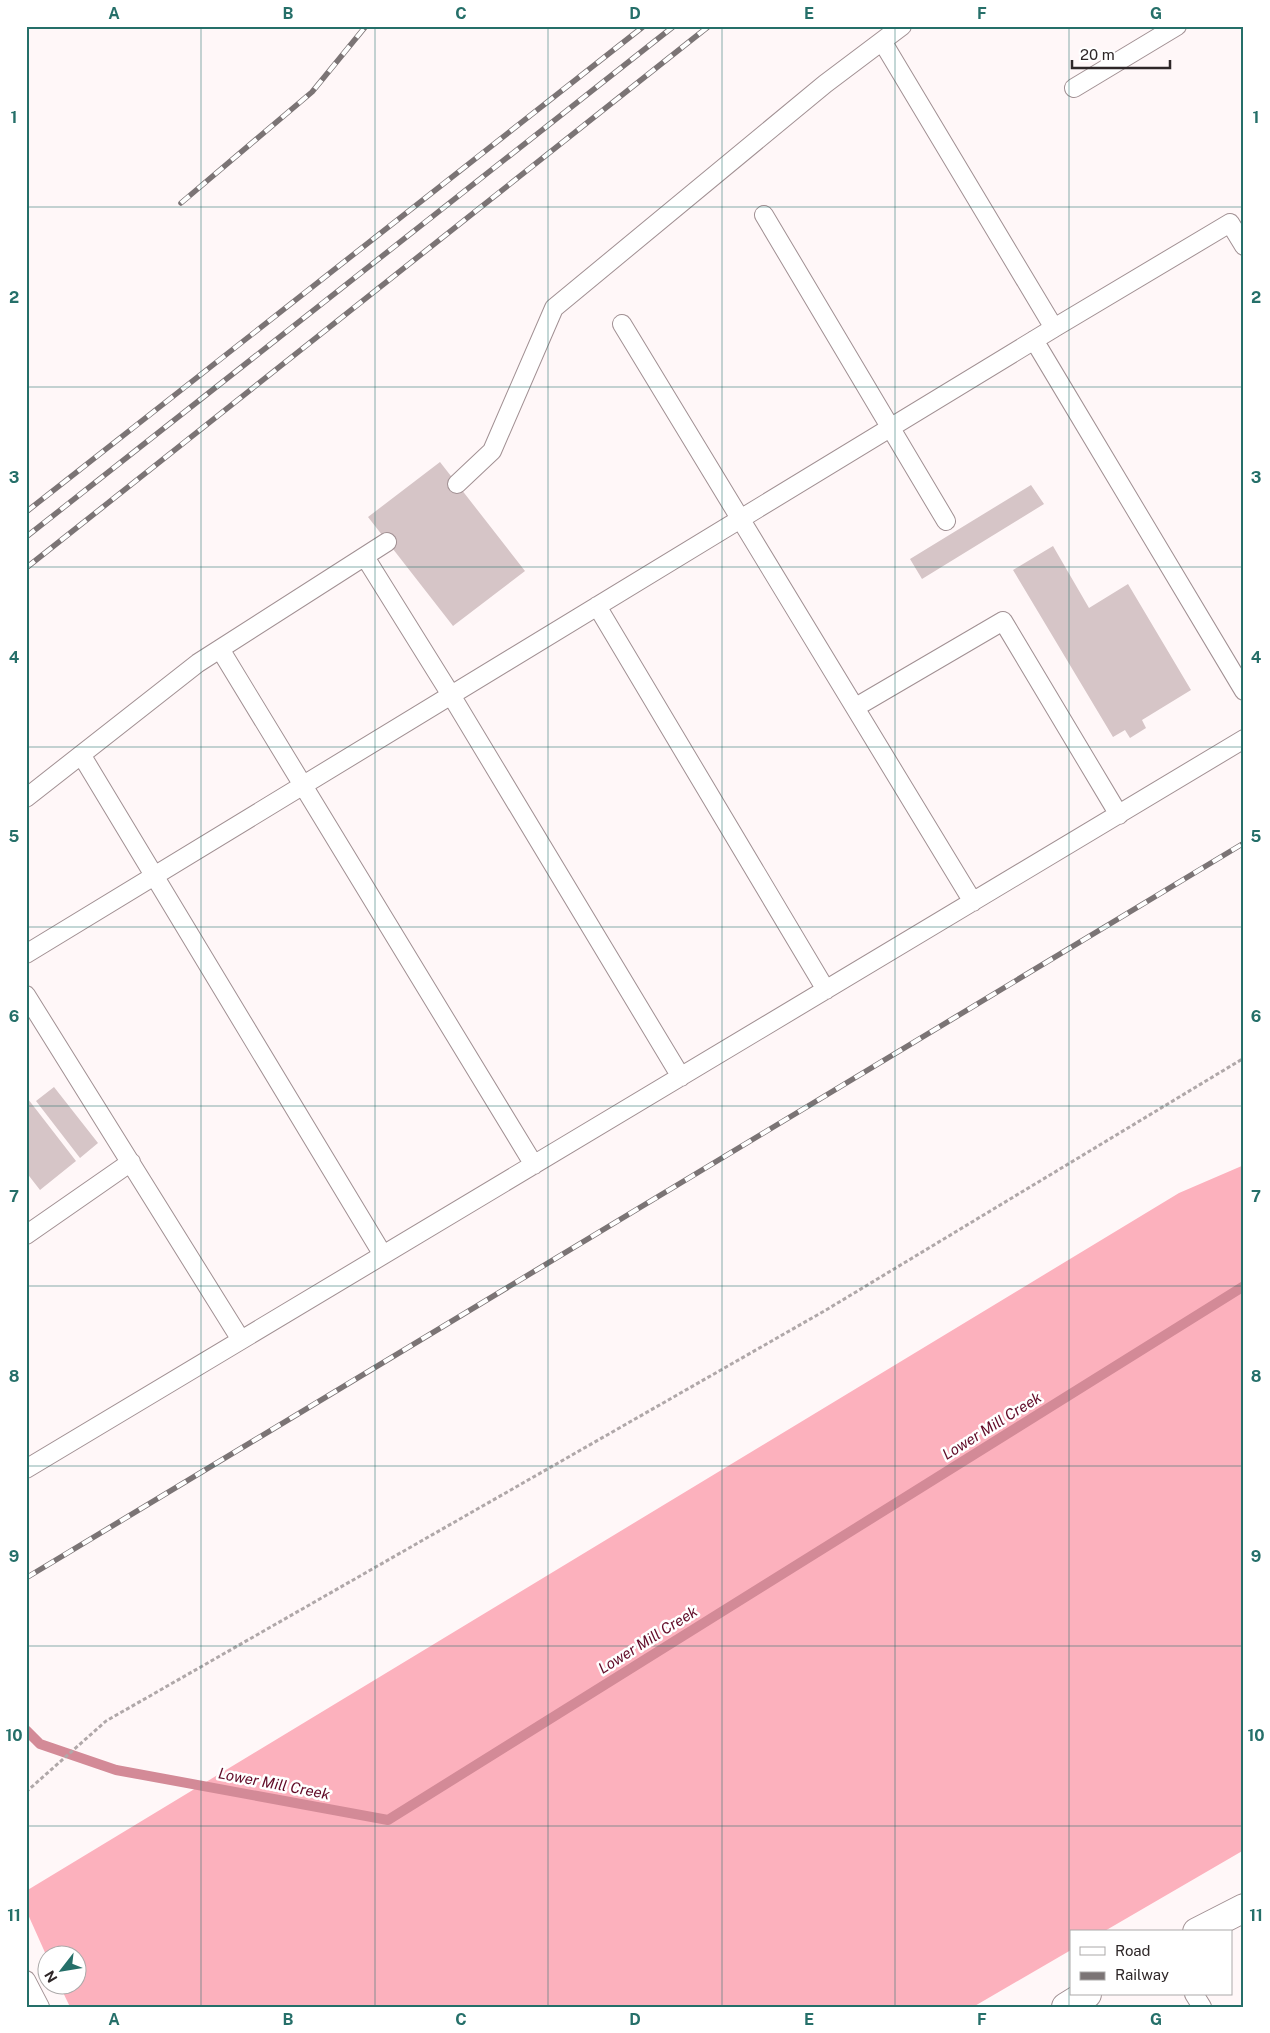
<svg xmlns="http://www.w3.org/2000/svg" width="1270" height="2033" font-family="'Public Sans',sans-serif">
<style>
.forest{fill:#fcb1bd}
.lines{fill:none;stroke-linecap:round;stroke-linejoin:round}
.stream{stroke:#d38a97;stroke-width:10}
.building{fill:#d6c5c7}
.service-casing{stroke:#a19093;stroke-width:20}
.tertiary-casing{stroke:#a19093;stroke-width:30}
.path{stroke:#b0a8a9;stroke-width:3;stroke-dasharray:4 2.5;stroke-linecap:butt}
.service{stroke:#fff;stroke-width:18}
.tertiary{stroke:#fff;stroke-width:28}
.rail-casing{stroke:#7b7475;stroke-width:5.5}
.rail{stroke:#fff;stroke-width:4;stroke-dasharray:11;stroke-linecap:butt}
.grid{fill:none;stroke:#256f69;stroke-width:1;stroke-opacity:0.55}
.labels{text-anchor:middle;stroke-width:5;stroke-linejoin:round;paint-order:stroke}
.water-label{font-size:15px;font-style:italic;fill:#620b28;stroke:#fff}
.neatline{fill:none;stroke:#256f69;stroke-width:2}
.grid-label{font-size:16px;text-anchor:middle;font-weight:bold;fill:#256f69}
</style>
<rect width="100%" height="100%" fill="#fff7f8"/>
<!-- forest -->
<path class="forest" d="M1244,1165v685l-141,82h-32v18l-98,57h-903l-10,-21h18v-30l-31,1 -21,-47v-19l1153,-698z"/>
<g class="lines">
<!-- stream -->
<path class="stream" d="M26,1730l14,14 76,26 272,50 856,-534"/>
</g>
<!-- building -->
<path class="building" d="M440,462l85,109 -72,55 -85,-109z
M1031,485l13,19 -122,75 -12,-20z
M1053,546l36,62 39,-24 63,106 -49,30 4,8 -16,10 -5,-8 -12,7 -100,-167z
M54,1087l44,56 -18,15 -44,-57z
M28,1099l48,62 -36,29 -14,-18z"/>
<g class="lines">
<!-- service casing -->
<g class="service-casing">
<path id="service" d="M882,41l172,287 176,-105 14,23
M1074,88l103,-62
M764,215l182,306
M622,324l351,578
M1034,340l210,351
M457,484l35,-33 62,-143 271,-224 77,-58
M365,557l86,138 230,382
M597,606l229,384
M220,649l314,516
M856,707l147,-86 116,194
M82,756l301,499
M26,798l172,-135 189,-121
M26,954l1028,-626
M26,995l215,345
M26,1235l105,-73
M26,1469l1218,-730
M26,1980l14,27
M1194,1994l8,13"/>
</g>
<!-- tertiary casing -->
<g class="tertiary-casing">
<path id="tertiary" d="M1197,1932l47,-24
M1066,2007l21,-13"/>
</g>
<!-- path -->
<path class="path" d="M26,1792l80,-71 720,-411 418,-252"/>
<!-- service -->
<use href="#service" class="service"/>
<!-- tertiary -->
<use href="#tertiary" class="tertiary"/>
<!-- rail casing -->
<g class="rail-casing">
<path id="rail" d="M181,203l131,-111 54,-66
M26,512l618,-486
M26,537l648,-511
M26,568l683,-542
M26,1578l1218,-735"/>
</g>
<!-- rail -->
<use href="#rail" class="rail"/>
</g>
<!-- grid -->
<path class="grid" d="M201,26v1981M375,26v1981M548,26v1981M722,26v1981M895,26v1981M1069,26v1981M26,207h1218M26,387h1218M26,567h1218M26,747h1218M26,927h1218M26,1106h1218M26,1286h1218M26,1466h1218M26,1646h1218M26,1826h1218"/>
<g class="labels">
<!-- water labels -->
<g class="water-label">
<text transform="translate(992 1426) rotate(-32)" y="5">Lower Mill Creek</text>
<text transform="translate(648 1640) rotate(-32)" y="5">Lower Mill Creek</text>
<text transform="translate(274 1784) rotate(11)" y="5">Lower Mill Creek</text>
</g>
</g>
<!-- border -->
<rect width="1270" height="2033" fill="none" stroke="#ffffff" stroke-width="55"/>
<!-- legend -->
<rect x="1070" y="1930" width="162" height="65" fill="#ffffff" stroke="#aba9a9"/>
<rect x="1080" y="1947" width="25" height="8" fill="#ffffff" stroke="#aba9a9"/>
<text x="1115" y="1956" font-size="15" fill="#2e2728">Road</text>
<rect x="1080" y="1972" width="25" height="8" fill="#7b7475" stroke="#aba9a9"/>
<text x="1115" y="1980" font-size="15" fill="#2e2728">Railway</text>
<!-- north arrow -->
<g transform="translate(62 1970) rotate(239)"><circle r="24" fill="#ffffff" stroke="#aba9a9"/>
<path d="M0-4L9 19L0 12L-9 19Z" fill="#256f69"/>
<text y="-8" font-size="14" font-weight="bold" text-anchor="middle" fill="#2e2728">N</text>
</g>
<!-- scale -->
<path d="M1072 60v8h98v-8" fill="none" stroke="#2e2728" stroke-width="2.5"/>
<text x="1080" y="60" font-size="15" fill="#2e2728" stroke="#ffffff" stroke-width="4" paint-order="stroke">20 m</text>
<rect x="28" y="28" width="1214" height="1978" class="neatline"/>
<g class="grid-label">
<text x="114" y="19">A</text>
<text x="288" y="19">B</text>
<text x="461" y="19">C</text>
<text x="635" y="19">D</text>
<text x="809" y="19">E</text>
<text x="982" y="19">F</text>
<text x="1156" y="19">G</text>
<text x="14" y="123">1</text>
<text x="1256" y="123">1</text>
<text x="14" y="303">2</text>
<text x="1256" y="303">2</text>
<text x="14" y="483">3</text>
<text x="1256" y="483">3</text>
<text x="14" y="663">4</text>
<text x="1256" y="663">4</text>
<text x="14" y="842">5</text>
<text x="1256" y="842">5</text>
<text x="14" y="1022">6</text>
<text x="1256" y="1022">6</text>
<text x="14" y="1202">7</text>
<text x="1256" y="1202">7</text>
<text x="14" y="1382">8</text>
<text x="1256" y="1382">8</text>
<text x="14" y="1562">9</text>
<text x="1256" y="1562">9</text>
<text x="14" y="1741">10</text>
<text x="1256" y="1741">10</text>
<text x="14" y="1921">11</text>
<text x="1256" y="1921">11</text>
<text x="114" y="2025">A</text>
<text x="288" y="2025">B</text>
<text x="461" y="2025">C</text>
<text x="635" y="2025">D</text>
<text x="809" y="2025">E</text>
<text x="982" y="2025">F</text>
<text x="1156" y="2025">G</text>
</g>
</svg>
